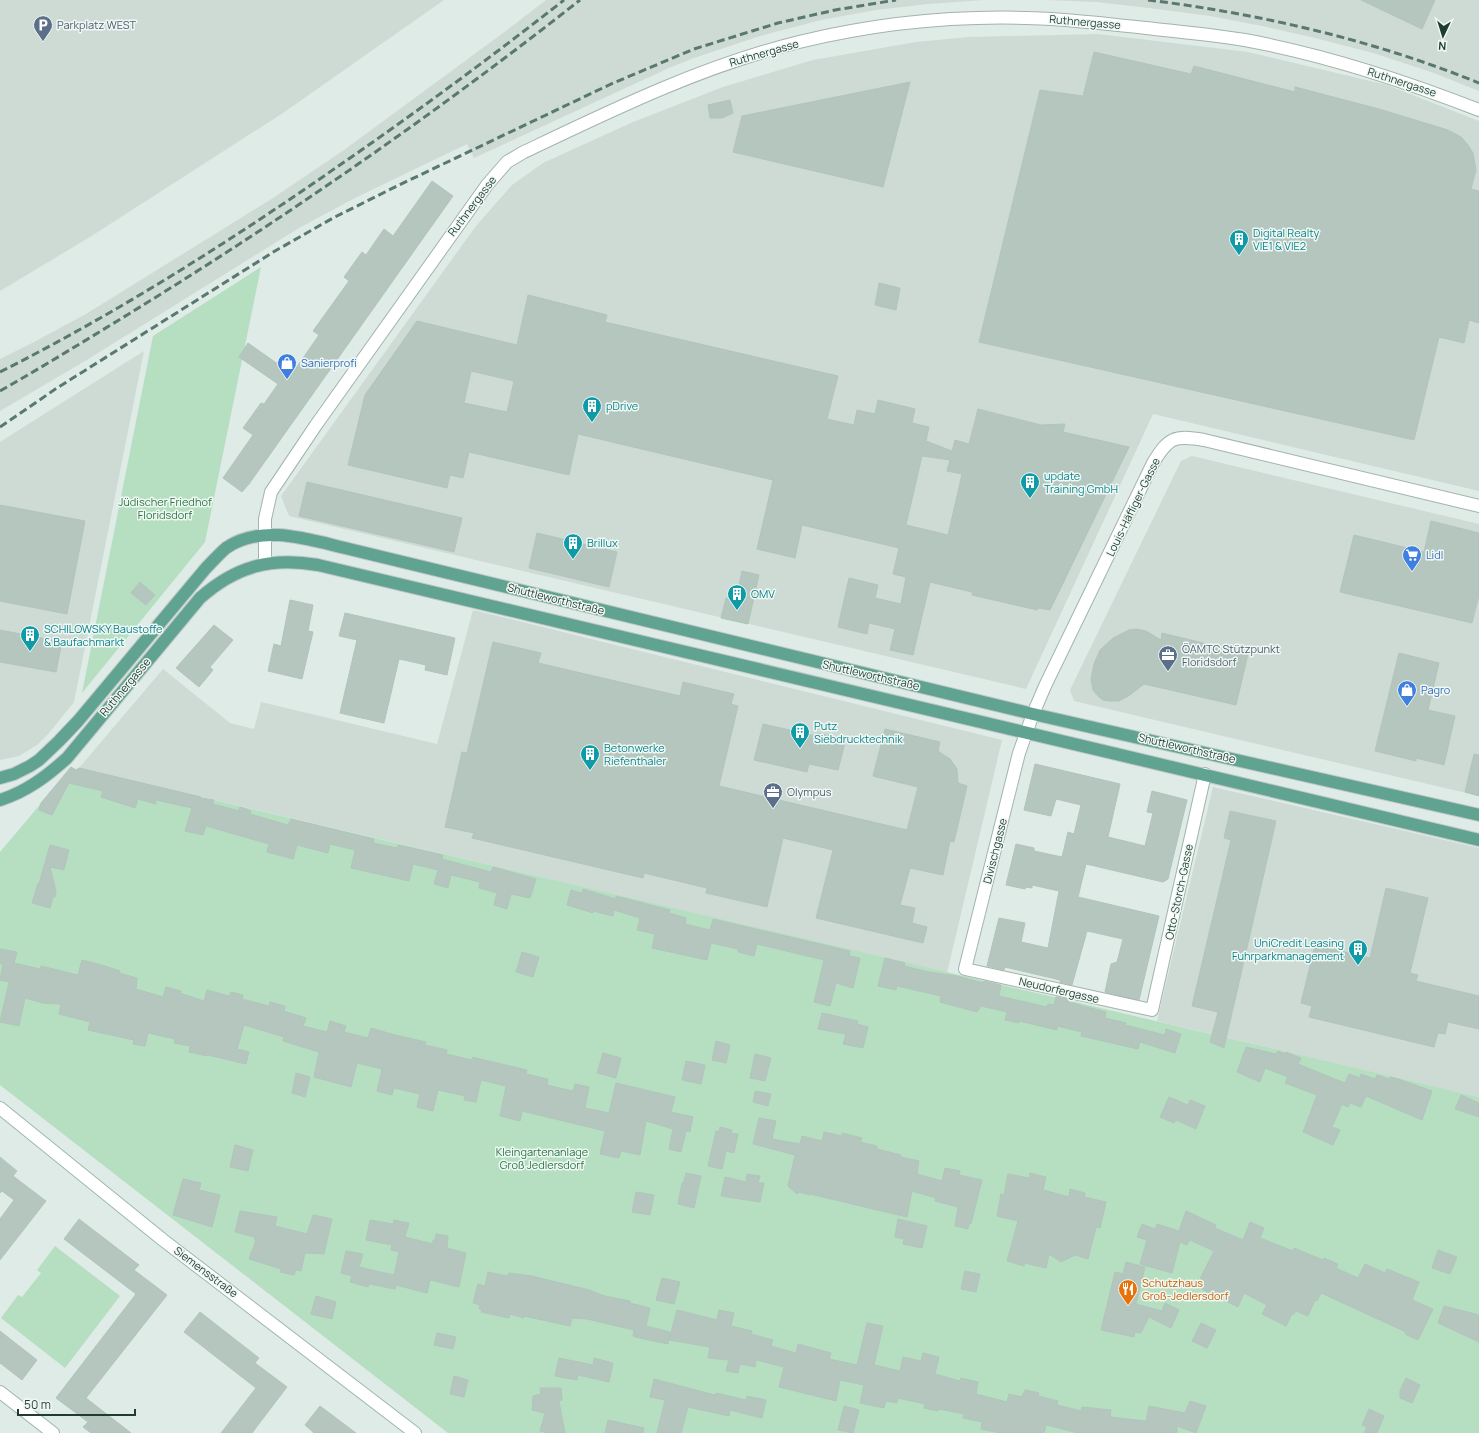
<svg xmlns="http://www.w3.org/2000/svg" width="1479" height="1433" font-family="Manrope,sans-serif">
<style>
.built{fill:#cddbd4}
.green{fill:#b6dec0}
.building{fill:#b4c6be;stroke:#b1c5bc;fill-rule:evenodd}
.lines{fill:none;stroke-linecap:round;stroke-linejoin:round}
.street-casing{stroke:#a2b3ad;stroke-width:14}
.secondary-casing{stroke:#9db8ae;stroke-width:14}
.primary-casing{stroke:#c0c8c6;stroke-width:14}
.street{stroke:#fff;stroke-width:12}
.secondary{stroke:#fff;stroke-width:12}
.primary{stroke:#61a391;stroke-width:12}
.rail{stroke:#59786f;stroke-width:3;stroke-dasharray:8 4;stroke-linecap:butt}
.labels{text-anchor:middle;stroke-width:3;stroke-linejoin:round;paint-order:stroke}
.street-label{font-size:11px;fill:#1f3c34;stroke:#f0f8f3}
.service-label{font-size:11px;fill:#4e5e75;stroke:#f0f8f3;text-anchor:start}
.culture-label{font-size:11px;fill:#0d838f;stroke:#f0f8f3;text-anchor:start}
.shop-label{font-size:11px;fill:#366cbe;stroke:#f0f8f3;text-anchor:start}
.park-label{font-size:11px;fill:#277544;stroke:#f0f8f3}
.food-label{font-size:11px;fill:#c56008;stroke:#f0f8f3;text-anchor:start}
</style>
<rect width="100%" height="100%" fill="#dfebe6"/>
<!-- built -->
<path class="built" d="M0,0h444l-161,113 -193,124 -90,54z
M546,0h438l-56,4 -52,6 -55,10 -61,16 -66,22 -25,10 -195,90 -7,-14 -112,54 -56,30 -214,133 -85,50v-52l32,-16 54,-29 187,-116 71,-48 159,-117z
M1046,0h433v91l-45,-18 -61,-20 -58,-15 -53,-12 -52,-10 -61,-8 -53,-6z
M1098,34l150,18 139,33 92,36v370l-326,-77 -127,275 -737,-173 -8,-20 195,-270 36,-41 31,-22 90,-41 90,-35 90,-27 103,-18 53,-5z
M144,351l-70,351 -25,31 -12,12 -18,11 -19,4v-318z
M1192,456l287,68v272l-405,-95 -4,-11 111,-229z
M473,610l529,130 -55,233 -868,-205 84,-99 67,54 24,6 7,-27 176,42z
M1213,787l266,61v249l-322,-76z"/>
<!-- green -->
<path class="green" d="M261,267l-56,275 -123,151 71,-357z
M79,768c467,111 934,219 1400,329v336h-1031l-448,-348v-233l54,-64z
M55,1246l65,50 -55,72 -64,-50 17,-23 4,2 19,-24 -4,-3z"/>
<!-- building -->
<path class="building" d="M1361,0h74l-13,29z
M1094,52l97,22 3,-8 101,26v-5l84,22 69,21 13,7 7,8 5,8 3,17 -5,19 8,2v132l-10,-3 -5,23 -25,-6 -25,103 -435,-98 61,-252 43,6z
M910,82l-27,105 -150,-35 9,-36z
M730,100l3,13 -11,5h-12l-2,-13z
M432,181l21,15 -204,288 -7,8 -19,-14 30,-43 -10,-7 18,-25 3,1 14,-20 -39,-27 9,-14 44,31 27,-39 -6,-4 36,-50 -5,-4 18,-25 4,3 18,-26 9,7z
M879,283l21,5 -4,22 -21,-5z
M528,295l79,20 -2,7 233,54 -11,43 27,6 3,-15 18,4 3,-14 37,9 -3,14 17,4 -3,14 26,10 3,-11 14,4 9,-35 63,16 24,-1 -2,8 66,15 -79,163 -12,-2 -1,2 -65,-15v-3l-42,-10 -17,73 -23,-5 5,-21 -26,-6 -2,11 -29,-7 11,-49 29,7 -3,13 26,6 5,-27 -13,-3 6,-26 -97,-23 -7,33 -38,-9 16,-69 -195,-46 -9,41 -100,-23 -6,26 -13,-3 -3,13 -99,-23 17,-70 52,-74 100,24zM471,371l43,10 -7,31 -43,-9zM922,456l28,4 -3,11 15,3 -14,61 -42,-10z
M307,482l155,36 -8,34 -155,-36z
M0,505l85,16 -18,93 -67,-13z
M1431,521l48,12v62l-7,28 -132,-31 14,-57 70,17z
M537,533l80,19 -8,35 -80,-19z
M742,571l17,4 -11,49 -27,-6 5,-20 10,2z
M140,582l15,13 -9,10 -15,-12z
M290,600l23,5 -5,26 5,1 -11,47 -34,-8 6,-27 7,2z
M345,613l110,25 -8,37 -22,-5 1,-5 -27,-6 -15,64 -44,-10 17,-73 -18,-4z
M214,625l19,15 -23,27 3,3 -14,17 -23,-19z
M1136,629l10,2 15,9 1,-7 86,21 -12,51 -92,-21 -14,11 -11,6h-10l-6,-1 -4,-3 -6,-7 -2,-11 3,-15 6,-14 13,-12 16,-8z
M0,630l62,12 -6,30 -56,-10z
M493,642l48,11 -3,10 142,33 3,-14 51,12 -3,10 7,2 -19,80 188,44 11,-43 -45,-11 12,-47 55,13 -2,9 12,8 7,10 1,14 9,3 -13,56 -4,-1 -7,34 -33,-7 -10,37 15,3 -3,15 15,4 -4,16 -107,-25 17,-68 -50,-12 -16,69 -61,-14 1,-5 -63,-15 -1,5 -171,-40 2,-5 -29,-6 17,-75 5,1z
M1399,653l40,10 -11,47 27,6 -11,49 -28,-7v3l-41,-10z
M763,724l53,12 1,-3 29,6 -8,31 -29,-6 -2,8 -53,-12z
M1474,754l5,1v41l-14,-4z
M1035,764l85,20 -12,53 37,9 8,-33 -6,-1 5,-21 35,9 -19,79 -5,3 -77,-18 -8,33 81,19 -20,84 -34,-8 6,-28 6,-2 6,-23 -36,-8 -15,54 -12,-3v-2l-55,-13 -1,3 -17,-4 12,-48 26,5 -4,19 27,6 11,-57 -27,-6v3l-6,-1 -1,2 -19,-4 10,-41 18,4v3l28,6 6,-25 6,2 7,-29 -25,-6 -5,17 -27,-6z
M71,767l5,3 3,-2 122,29 -1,1 14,2 -1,4 26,7 1,-4 11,4 -1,3 38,11 3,-6 83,20 -1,4 24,5 1,-3 45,10 -1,4 49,13 2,-5 43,12 -6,19 -19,-4 -4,15 -13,-4 3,-12 -18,-5 1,-6 -29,-7 -3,13 -14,-4 4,-14 -25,-6 -4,17 -58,-13 4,-18 -25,-6 -2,9 -31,-8 -4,14 -26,-7 2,-8 -63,-18 -3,9 -18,-4 7,-23 -36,-8v4l-18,-5 -3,9 -34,-11 2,-6 -34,-8 -17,32 -13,-5 2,-7z
M1230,811l46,10 -52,227 -14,-6 8,-30 -26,-6 39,-166 -7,-2z
M50,845l19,5 -5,20 -14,-3 6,24 -1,6h-2l-3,11 -18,-5 6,-20 1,1z
M1386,888l42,10 -18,75 8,2 -2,6 63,15v33l-31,-7 -3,12 -7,-1 -4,14 -125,-30 3,-11 -11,-3 14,-58 55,13z
M583,889l33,10v-3l54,14 -1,3 17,5 -1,6 25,6 3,-11 137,32 -1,5 11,2 -7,30 -17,-5 -6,23 -16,-4 10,-42 -67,-16 -3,12 -16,-4v-3l-27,-6 -4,17 -55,-12 3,-14 -18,-4 3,-12 -26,-8 -1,6 -20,-5v2l-26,-8 4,-15 11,3z
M0,949l17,3 -3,11 26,6 1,-3 37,9 4,-15 23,6 15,5 -1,2 18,5 -1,11 27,8 3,-10 15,4 -1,2 24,8 3,-11 22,6 2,-4 12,3 -1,4 27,7 1,-4 15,4 -1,5 22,7 -3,8 24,6 3,-11 16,5 -2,6 24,6 3,-10 24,7 31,7 -1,3 22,5 -1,4 26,6 1,-3 7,2 47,11 -1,4 22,5 -1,6 26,6 2,-7 14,3 -4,21 24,5 7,-30 59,14 -4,15 22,5 -3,15 -4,-1 -5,21 -12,-3 4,-20 -27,-8 -6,34 -19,-4 -2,7 -19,-4 5,-23 -83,-20 -2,10 -20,-5 6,-30 -25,-6 -5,22 -12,-2 1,-4 -27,-6 -5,21 -16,-4 3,-13 -26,-6 -2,7 -15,-4 5,-22 -25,-6 -6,24 -37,-10 5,-25 -36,-11 1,-4 -40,-12 -7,24 12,3 -3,12 -38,-9 -1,1 -18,-4 1,-6 -16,-3 1,-4 -27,-6 -3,13 -12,-2 1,-4 -46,-10 2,-8 -31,-8 2,-10 -18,-1 -18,-5 -6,28 -19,-4 9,-40 -9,-2 3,-16h-3z
M522,952l17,5 -6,20 -17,-5z
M885,958l20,5 -1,3 25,6 28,4 26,7 1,-2 17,4 -2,11 48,11 1,-3 6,1 2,-8 12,2v3l38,10 -1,6 21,5 -1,2 40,10 1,-6 15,5 -6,19 -35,-11 -2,7 -57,-13 1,-4 -25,-6v4l-38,-9v2l-14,-3 2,-8 -26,-6 -4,6 -37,-10 1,-6 -44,-10 -1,4 -18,-4z
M822,1013l36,8 -1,3 11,3 -5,21 -20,-4 3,-10 -28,-5z
M716,1041l14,4 -4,18 -14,-3z
M1246,1047l30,7 2,-3 7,3 1,-2 15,6 -3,6 47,19 4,-9 11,4 1,-4 14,5 2,-4 12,4 1,-2 8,2 34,12 -10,29 -56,-24 -5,11 -11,-4 -2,4 -6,-3 -10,23 8,3 -7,15 -30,-13 14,-37 -32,-12 3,-6 -23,-9 -5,14 -23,-10z
M603,1053l18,5 -5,20 -19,-5z
M755,1054l16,4 -6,23 -15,-3z
M686,1061l19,4 -4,19 -19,-4z
M296,1073l14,4 -5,20 -13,-4z
M755,1091l16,3 -3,12 -15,-4z
M1461,1095l18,8v14l-24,-8z
M1169,1097l19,8 2,-5 15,6 -9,23 -20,-9 -2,3 -14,-6z
M759,1118l17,3 -4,18 28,5 2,-8 20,5 2,-9 18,4v-3l20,5 -2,4 17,4v3l24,6v2l18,4 -2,13 25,7 3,-13 15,3 -1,4 23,5 -11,44h-2l-1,5 -13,-3 3,-19 -23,-6 1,-3 -24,-7 -5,26 -97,-23v1l-11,-3 -2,2 -9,-8 7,-31 -42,-11z
M720,1127l12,3 -1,3 7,1 -4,19 -8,-2 -4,18 -14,-3 8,-35 3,1z
M235,1145l18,5 -5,21 -18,-4z
M0,1157l17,14 -4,5 33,25 -46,59v-41l14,-19 -12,-9 -2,2z
M686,1173l15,3 -7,32 -16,-4 4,-21 1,1z
M1030,1173l16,4 -3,13 26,7 1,-8 15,4 -1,4 22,5 -6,26 -4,-1 -8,32 -13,-4 -14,7 -12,-8 -3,14 -21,-5 -1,3 -17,-5 11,-40 -21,-5 4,-22 3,1 4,-21 21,4z
M747,1174l13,2 -2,7h6l-4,19 -39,-6 4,-19 21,5z
M183,1179l18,4 -2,7 21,5 -8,32 -39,-12z
M636,1192l18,3 -4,20 -18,-3z
M240,1211l37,6 -2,9 32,8 6,-19 19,4 -8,35 -19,-1 -4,18 -5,-1 -2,5 -14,-3 1,-3 -32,-10 7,-19 -2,-1 1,-2 -20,-5z
M1186,1211l30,14 -1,3 28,12 7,-18 14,6 -4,10 33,13 1,-3 29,12 1,-2 14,6 -2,4 22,10 7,-14 20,9 2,-4 32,13 -7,18 21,9 -15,31 -13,-6 1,-2 -85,-39 -4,8 -2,-1 -7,16 -12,-5 -3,4 -1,-1 -6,12 -24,-12 5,-9 -23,-12 -6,14 -36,-18 3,-7 -5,-3 14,-28 -24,-11 -3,5 -7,-3 -8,31 -32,-9 7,-24 -10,-3 5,-13 13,5 2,-5 22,7z
M79,1219l60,46 -5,5 33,25 -81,103 45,35h-40l-8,-6 5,-5 -32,-24 80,-104 -72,-55z
M898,1219l29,7 -5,22 -19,-4 1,-5 -9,-2z
M370,1220l23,4 1,-4 15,3 -4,14 28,7v-4h2l1,-6 12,2 -1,12 19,5 -7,34 -29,-7 -3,13 -31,-8 -1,4 -26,-5 -1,3 -18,-5 2,-6 -11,-3 5,-22 17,3 -4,13 35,8 5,-23 -8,-2 1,-5 -26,-5z
M1438,1250l19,7 -7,17 -18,-6z
M1126,1262l19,5 -9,37 26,7 3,-8 14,7 -8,18 -22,-11 -8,16 -6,-1 -1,5 -33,-7 14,-58 8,2z
M965,1271l15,3 -4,18 -15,-3z
M488,1272l20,4 1,-3 23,3 57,14 16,6 25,5v2l20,5 -4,18 24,6 -2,12 -33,-7 -2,-1 1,-6 -47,-11 -15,-1 -2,8 -46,-10v2l-14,-4 -1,4 -28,-6 1,-2 -3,-1 1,-4 -7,-2 5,-19 7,2z
M662,1278l18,4 -6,22 -18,-4z
M316,1296l20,6 -4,17 -21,-5z
M1444,1306l35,9v27l-41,-19z
M677,1310l40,10 2,-10 15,3 -3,13 21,5 -1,3 22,6 -2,6 25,7 2,-9 33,9 -2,6 28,6 10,-42 16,3 -9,39 26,6 3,-14 18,4 2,-8 16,4 -4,17 25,7 1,-3 17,4 -2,12 31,8 2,-8 13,3 3,-7 14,3 -1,3 20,5 -1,4 24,6 1,-4 29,3 -1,7 36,4 3,-15 36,7 5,-12 16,5 -10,27 -19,-7v7h-99l-32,-8 -2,8h-44l-19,-4 1,-7 -19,-4 1,-4 -25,-5 -1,2 -14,-3 1,-4 -27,-6 -1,5 -11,-2 -2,7 -24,-5 4,-18 -24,-5 -4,21 -57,-14 5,-20 -28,-7 -1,7 -15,-3 -2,9 -12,-2 3,-11 -21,-2 2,-11 -41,-7z
M200,1312l59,46 -4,5 32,24 -35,46h-31l35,-45 -72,-56z
M1201,1323l15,7 -9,18 -15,-7z
M0,1331l37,29 -15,20 -22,-17z
M437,1333l19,4 -3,12 -19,-4z
M559,1358l34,7 1,-7 19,5 -4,19 -31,-7 -1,5 -22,-4z
M454,1376l14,4 -4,17 -14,-3z
M1406,1378l14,7 -8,18 -12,-5v-7z
M654,1379l61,16 1,-2 30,7 1,-4 19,4 -4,18 -32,-8 -1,6 -41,-9 -7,26h-24l8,-33 -15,-3z
M540,1388h21l1,12 -3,1 6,32h-17l-8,-2 5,-18 -13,-3 1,-14 8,-2z
M320,1406l36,27h-42l-9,-8z
M844,1406l15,4 -6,23 -15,-3z
M1369,1409l15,7 -7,17h-13l3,-6 -5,-2z
M608,1420l36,8 -1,5h-38z"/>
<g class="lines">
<!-- street casing -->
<g class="street-casing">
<path id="street" d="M265,564v-45l6,-27 45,-67 171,-240 20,-23 15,-9c90,-43 180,-87 277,-111 82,-20 168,-28 253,-23 31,2 63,6 94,9 35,4 70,7 104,13 79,15 155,40 229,69
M1205,774l-53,236 -187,-41 54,-216 14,-39 12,-28 108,-223c16,-26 21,-28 51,-23l275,66
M0,1392l53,41"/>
</g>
<!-- secondary casing -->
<g class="secondary-casing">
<path id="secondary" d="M0,1108l163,132 252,193"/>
</g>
<!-- primary casing -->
<g class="primary-casing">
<path id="primary" d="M0,778l14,-4 16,-8 9,-6 20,-19 19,-20 128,-153c7,-7 13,-14 20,-20 36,-25 84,-8 123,1l684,165 446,101
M0,800c26,-8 47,-24 67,-42l133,-160c36,-32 71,-41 118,-33 387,92 775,182 1161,275"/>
</g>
<!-- street -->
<use href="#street" class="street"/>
<!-- secondary -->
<use href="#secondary" class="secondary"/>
<!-- primary -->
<use href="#primary" class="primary"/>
<!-- rail -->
<path class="rail" d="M1148,0c113,14 225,40 331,83
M0,372c117,-59 229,-130 337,-205 77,-53 153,-109 227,-167
M0,391c37,-21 73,-43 109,-65 163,-99 321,-208 471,-326
M0,427l57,-39 218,-137 58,-33 64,-32 214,-102 83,-35 84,-26 57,-13 61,-10"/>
</g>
<!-- icons -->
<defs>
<g id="parking-pin" transform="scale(1)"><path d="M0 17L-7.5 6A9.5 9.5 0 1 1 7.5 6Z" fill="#5c6f8a" stroke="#f0f8f3"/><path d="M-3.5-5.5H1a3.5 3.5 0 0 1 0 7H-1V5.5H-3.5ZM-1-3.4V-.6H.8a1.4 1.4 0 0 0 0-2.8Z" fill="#fff"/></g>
<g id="building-pin" transform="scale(1)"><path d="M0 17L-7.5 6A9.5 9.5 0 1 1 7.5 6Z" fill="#0f9aa8" stroke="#f0f8f3"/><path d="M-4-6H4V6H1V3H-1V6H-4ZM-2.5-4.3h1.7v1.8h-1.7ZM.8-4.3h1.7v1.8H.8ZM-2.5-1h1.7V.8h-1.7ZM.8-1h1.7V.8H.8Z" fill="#fff"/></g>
<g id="shop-pin" transform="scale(1)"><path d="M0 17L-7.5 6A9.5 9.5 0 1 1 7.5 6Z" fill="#3f7fe0" stroke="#f0f8f3"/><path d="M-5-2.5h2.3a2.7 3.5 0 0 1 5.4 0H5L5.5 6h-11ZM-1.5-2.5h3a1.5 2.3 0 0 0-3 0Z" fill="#fff"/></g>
<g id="supermarket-pin" transform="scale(1)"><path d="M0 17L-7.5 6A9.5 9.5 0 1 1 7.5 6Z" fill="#3f7fe0" stroke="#f0f8f3"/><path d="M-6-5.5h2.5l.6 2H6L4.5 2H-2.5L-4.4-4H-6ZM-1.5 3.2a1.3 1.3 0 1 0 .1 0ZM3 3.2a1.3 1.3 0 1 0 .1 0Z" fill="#fff"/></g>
<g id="office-pin" transform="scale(1)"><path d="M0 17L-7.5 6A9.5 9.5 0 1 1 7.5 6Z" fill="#5c6f8a" stroke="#f0f8f3"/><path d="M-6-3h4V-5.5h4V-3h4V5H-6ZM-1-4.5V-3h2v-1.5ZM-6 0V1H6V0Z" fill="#fff"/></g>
<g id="restaurant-pin" transform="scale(1)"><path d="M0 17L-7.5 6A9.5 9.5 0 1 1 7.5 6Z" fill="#e8710a" stroke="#f0f8f3"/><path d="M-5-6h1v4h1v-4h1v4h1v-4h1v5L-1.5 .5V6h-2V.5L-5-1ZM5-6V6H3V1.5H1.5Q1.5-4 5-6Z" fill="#fff"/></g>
</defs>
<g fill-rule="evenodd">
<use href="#parking-pin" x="43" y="25"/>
<use href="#building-pin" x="1239" y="239"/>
<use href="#shop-pin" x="287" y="363"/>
<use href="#building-pin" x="592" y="406"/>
<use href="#building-pin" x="1030" y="482"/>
<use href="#building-pin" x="573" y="543"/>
<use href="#supermarket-pin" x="1412" y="555"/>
<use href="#building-pin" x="737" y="594"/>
<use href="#building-pin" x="30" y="635"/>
<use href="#office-pin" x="1168" y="655"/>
<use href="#shop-pin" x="1407" y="690"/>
<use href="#building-pin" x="800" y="732"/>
<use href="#building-pin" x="590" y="754"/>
<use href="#office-pin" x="773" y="792"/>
<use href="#building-pin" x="1358" y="949"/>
<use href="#restaurant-pin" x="1128" y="1289"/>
</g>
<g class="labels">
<!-- street labels -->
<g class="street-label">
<text transform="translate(1085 22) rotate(5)" y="4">Ruthnergasse</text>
<text transform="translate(764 53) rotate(-16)" y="4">Ruthnergasse</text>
<text transform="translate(1402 82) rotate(18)" y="4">Ruthnergasse</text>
<text transform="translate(472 206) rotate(-53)" y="4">Ruthnergasse</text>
<text transform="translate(1133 507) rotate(-64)" y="4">Louis-Häfliger-Gasse</text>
<text transform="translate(556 599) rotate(14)" y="4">Shuttleworthstraße</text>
<text transform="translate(871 675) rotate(13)" y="4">Shuttleworthstraße</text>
<text transform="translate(125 687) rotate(-50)" y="4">Ruthnergasse</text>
<text transform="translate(1187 748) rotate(13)" y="4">Shuttleworthstraße</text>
<text transform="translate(995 851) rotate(-76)" y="4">Divischgasse</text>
<text transform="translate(1179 892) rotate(-78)" y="4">Otto-Storch-Gasse</text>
<text transform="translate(1059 990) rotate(13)" y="4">Neudorfergasse</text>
<text transform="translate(206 1272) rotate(37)" y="4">Siemensstraße</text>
</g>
<!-- service labels -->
<g class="service-label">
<text x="57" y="29">Parkplatz WEST</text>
<text x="1182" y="653">ÖAMTC Stützpunkt<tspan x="1182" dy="13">Floridsdorf</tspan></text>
<text x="787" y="796">Olympus</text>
</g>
<!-- culture labels -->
<g class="culture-label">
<text x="1253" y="237">Digital Realty<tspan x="1253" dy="13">VIE1 &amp; VIE2</tspan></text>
<text x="606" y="410">pDrive</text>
<text x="1044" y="480">update<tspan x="1044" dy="13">Training GmbH</tspan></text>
<text x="587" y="547">Brillux</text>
<text x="751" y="598">OMV</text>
<text x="44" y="633">SCHILOWSKY Baustoffe<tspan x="44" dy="13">&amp; Baufachmarkt</tspan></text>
<text x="814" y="730">Putz<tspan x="814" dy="13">Siebdrucktechnik</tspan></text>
<text x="604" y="752">Betonwerke<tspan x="604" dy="13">Riefenthaler</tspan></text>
<text x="1344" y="947" text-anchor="end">UniCredit Leasing<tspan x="1344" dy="13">Fuhrparkmanagement</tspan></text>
</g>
<!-- shop labels -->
<g class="shop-label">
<text x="301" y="367">Sanierprofi</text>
<text x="1426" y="559">Lidl</text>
<text x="1421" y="694">Pagro</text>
</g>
<!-- park labels -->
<g class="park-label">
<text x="165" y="506">Jüdischer Friedhof<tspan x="165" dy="13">Floridsdorf</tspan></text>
<text x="542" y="1156">Kleingartenanlage<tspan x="542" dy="13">Groß Jedlersdorf</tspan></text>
</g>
<!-- food labels -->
<g class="food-label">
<text x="1142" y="1287">Schutzhaus<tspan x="1142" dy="13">Groß-Jedlersdorf</tspan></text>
</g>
</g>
<!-- north arrow -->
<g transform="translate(1443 36) rotate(184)" stroke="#f0f8f3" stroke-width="3" paint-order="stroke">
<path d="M0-3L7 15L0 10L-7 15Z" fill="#1f3c34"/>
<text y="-6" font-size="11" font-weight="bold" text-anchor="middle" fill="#1f3c34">N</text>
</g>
<!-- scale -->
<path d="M18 1409v6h117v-6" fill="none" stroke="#1f3c34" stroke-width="2"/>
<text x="24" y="1409" font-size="12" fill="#1f3c34" stroke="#f0f8f3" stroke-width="3" paint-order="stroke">50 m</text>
</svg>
